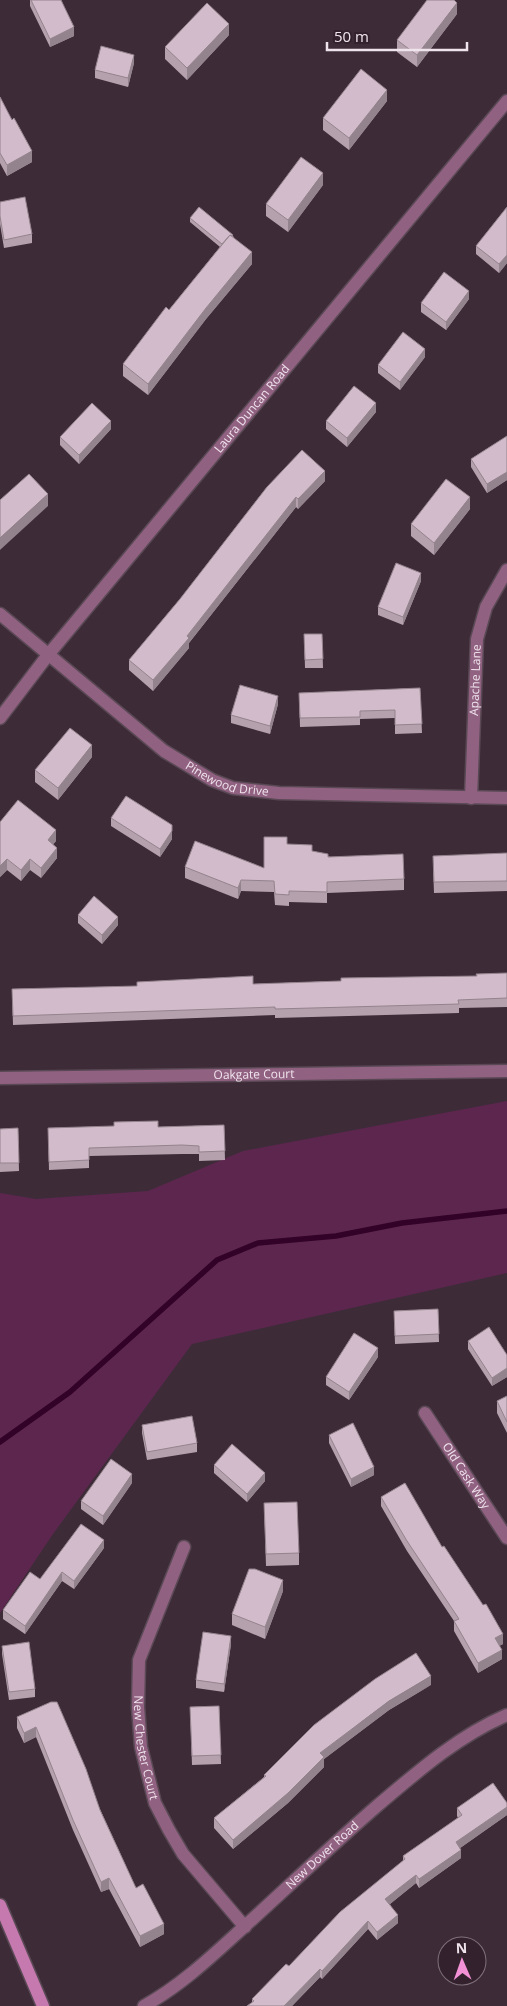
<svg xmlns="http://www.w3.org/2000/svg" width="507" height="2006" font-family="'Open Sans',sans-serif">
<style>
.green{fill:#5d264f}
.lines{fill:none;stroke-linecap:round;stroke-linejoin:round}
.stream{stroke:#320228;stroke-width:5.5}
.minor-casing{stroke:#5a4955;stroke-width:15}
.tertiary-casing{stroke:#5a4955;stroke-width:15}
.secondary-casing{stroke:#5a4955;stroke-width:15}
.minor{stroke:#916182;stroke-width:12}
.tertiary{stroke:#916182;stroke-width:12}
.secondary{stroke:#c579af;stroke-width:12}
.wall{fill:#b5a1ae}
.shaded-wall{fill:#93838d}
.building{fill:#d2bbca;stroke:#93838d}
.labels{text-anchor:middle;stroke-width:5;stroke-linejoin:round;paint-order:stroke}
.street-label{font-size:12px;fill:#f0e4ec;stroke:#33222e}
</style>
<rect width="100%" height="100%" fill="#3d2c38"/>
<!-- green -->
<path class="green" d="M507,1101v172l-315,71 -139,190 -53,79v-420l36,6 112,-8 95,-40z"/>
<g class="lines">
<!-- stream -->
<path class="stream" d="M0,1442l70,-50 147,-132 41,-17 78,-7 66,-13 105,-12"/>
<!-- minor casing -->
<g class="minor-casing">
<g id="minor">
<path id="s1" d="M0,614l164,137 48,29 21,8 46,5 228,5"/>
<path id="s2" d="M471,798l6,-159 9,-32 21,-37"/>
<path id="s3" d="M0,1078l507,-7"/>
<path id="s4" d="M425,1413l82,125"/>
<path id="s5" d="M184,1547l-45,113 -1,47 3,40 14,56 14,27 14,24 62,73"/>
<path id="s6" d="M144,2006c38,-21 69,-51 101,-80 44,-40 87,-81 132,-120 40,-34 81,-70 130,-91"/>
</g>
</g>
<!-- tertiary casing -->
<g class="tertiary-casing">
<g id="tertiary">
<path id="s7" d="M0,718l48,-63 459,-554"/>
</g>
</g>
<!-- secondary casing -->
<g class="secondary-casing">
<path id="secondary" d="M0,1905l43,101"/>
</g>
<!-- minor -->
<use href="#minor" class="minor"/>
<!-- tertiary -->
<use href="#tertiary" class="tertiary"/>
<!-- secondary -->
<use href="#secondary" class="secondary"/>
</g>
<!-- wall -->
<path class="wall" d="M30,0h31l13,36 -24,11 -20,-41z
M457,14l-40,53 -20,-15v-12z
M229,35l-42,45 -22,-21v-12z
M134,63l-6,24 -33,-9v-8z
M0,97l32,65 -25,14 -7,-13z
M387,101l-38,49 -26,-20v-12z
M323,185l-35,47 -22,-16v-12z
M0,202l32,32v9l-28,5 -4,-24z
M507,207v56l-8,10 -23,-19v-8z
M190,218l43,18 19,28 -46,55 -58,76 -25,-19v-12l46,-54 51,-63 -30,-25z
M469,299l-23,31 -25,-18v-9z
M425,357l-25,33 -22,-17v-8z
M376,412l-29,35 -21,-18v-8z
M111,429l-32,35 -19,-19v-8z
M507,436v44l-20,13 -16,-26v-8z
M325,481l-27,28 -2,-2 -107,136v5l-36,43 -24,-21v-10l51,-61 87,-112z
M470,509l-36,46 -23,-19v-12z
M421,581l-18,44 -25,-10v-8z
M304,634h18l1,34h-18z
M420,688l2,45 -27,1v-16l-35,1v6l-60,2 -1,-34z
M278,704l-8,30 -39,-11v-8z
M92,757l-34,43 -23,-18v-12z
M111,818l61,21 -12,18 -49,-31z
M0,822l56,19 -3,3 4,14 -16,20 -11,-8 -9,11 -14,-11 -7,7z
M287,844l117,35v11l-77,3v10l-38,-1v4l-14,-1 -1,-13 -33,-1 -3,8 -53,-21v-11l79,1z
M507,853v38l-73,2 -1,-27z
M78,915l40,10 -16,19 -24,-21z
M507,973v34l-48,1v5l-184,5v-3l-262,10 -1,-36 241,-5 224,-8z
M224,1125l1,35 -26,1v-7h-17l-93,2v12l-40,2 -1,-42 110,-1z
M18,1128l1,43 -19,1v-43z
M438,1309l1,33 -44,2 -1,-33z
M468,1341l39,14v22l-15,9 -24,-37z
M378,1357l-29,43 -23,-15v-8z
M507,1396v37l-10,-20v-12z
M142,1425l55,18v9l-50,8 -5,-27z
M329,1435l45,40 -23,12 -22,-44z
M214,1465l51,16 -18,21 -33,-29z
M132,1483l-29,42 -22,-16v-8z
M381,1497l61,50 61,97 -4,2 3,13 -24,14 -24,-42v-10l-47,-70 -26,-45z
M264,1503l35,50v12l-33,1z
M104,1548l-30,41 -12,-8 -37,53 -22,-15v-9l37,-31z
M283,1591l-18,48 -33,-14v-11z
M231,1644l-7,48 -28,-4v-8z
M2,1646l33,43v8l-26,3 -7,-46z
M431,1685l-42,25 -65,49v8l-36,36 -55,46 -19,-21v-10l50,-41v-2z
M51,1702l85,186 28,46 -24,13 -31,-58 -8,3 -28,-62 -37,-93 -12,6 -7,-15v-11z
M219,1706l2,58 -29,1 -2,-58z
M507,1803v12l-47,33 1,10 -42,30 -3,-5 -26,21 8,19 -21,17 -9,-11 -46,50 -2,-2 -28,29h-45l5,-3v-4l37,-33 114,-105v-5l55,-38 -1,-2v-8z"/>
<!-- shaded-wall -->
<path class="shaded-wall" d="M457,3v11l-40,53v-12z
M229,24v11l-42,45v-12z
M74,27v9l-24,11v-8z
M134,55v8l-6,24v-9z
M387,90v11l-38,49v-12z
M32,151v11l-25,14v-11z
M323,173v12l-35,47v-12z
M252,252v12l-46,55 -58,76v-11l58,-76z
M507,255v8l-8,10v-9z
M469,291v8l-23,31v-8z
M425,349v8l-25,33v-8z
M376,403v9l-29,35v-9z
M111,421v8l-32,35v-9z
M325,471v10l-27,28v-10z
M507,472v8l-20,13v-9z
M48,494v12l-48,44v-12z
M296,497v10l-107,136v5l-36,43v-11l34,-44z
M470,497v12l-36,46v-12z
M421,573v8l-18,44v-8z
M278,696v8l-8,30v-8z
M92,745v12l-34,43v-12z
M56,830v11l-8,10v-11z
M172,831v8l-12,18v-8z
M57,848v10l-16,20v-10z
M7,859v11l-7,7v-11z
M30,859v11l-9,11v-11z
M241,880v11l-3,8v-11z
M118,917v8l-16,19v-9z
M378,1348v9l-29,43v-8z
M507,1368v9l-15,9v-8z
M374,1467v8l-23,12v-8z
M265,1473v8l-18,21v-8z
M132,1474v9l-29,42v-9z
M104,1540v8l-30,41v-8z
M62,1572v9l-37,53v-8z
M283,1580v11l-18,48v-12z
M503,1634v10l-8,4v-10z
M231,1636v8l-7,48v-8z
M502,1650v9l-24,14v-10z
M431,1676v9l-42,25 -65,49v8l-36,36 -55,46v-9l87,-87 69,-52z
M36,1727v10l-12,6v-10z
M507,1807v8l-51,36v-9z
M461,1850v8l-42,30v-9z
M416,1875v8l-31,25v-9z
M109,1878v11l-8,3v-10z
M398,1915v8l-21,17v-8z
M368,1921v8l-46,50v-8z
M164,1924v10l-24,13v-11z
M320,1969v8l-28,29h-8z"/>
<!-- building -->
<path class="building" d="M31,0h30l13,27 -24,12z
M427,0h27l3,3 -40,52 -20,-15z
M207,3l22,21 -42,44 -22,-21z
M101,46l33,9 -6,23 -33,-8z
M361,69l26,21 -38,48 -26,-20z
M0,97l12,23 2,-2 18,33 -25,14 -7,-12z
M301,157l22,16 -35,47 -22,-16z
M25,197l7,37 -28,6 -4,-24v-14z
M199,207l34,28 -1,1 -2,-1 -8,9 -32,-26z
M507,207v48l-8,9 -23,-18z
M230,235l22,17 -46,56 -58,76 -25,-20 43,-57 3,3z
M444,272l25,19 -23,31 -25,-19z
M403,332l22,17 -25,33 -22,-17z
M354,386l22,17 -29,35 -21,-17z
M92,403l19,18 -32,34 -19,-18z
M507,436v36l-20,12 -16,-25z
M302,450l23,21 -27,28 -2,-2 -109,139 2,2 -36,42 -24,-20 51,-61 87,-112z
M29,474l19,20 -48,44v-38z
M446,479l24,18 -36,46 -23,-19z
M396,563l25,10 -18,44 -25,-10z
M304,634h18l1,25 -18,1z
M240,685l38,11 -8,30 -39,-11z
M420,688l2,36 -27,1v-15l-35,1v6l-60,1 -1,-25z
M70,728l22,17 -34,43 -23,-18z
M126,796l46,29v6l-12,18 -49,-31z
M18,800l38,30 -8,10 9,8 -16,20 -11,-9 -9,11 -14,-11 -7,7v-44z
M264,837h23v7l25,1v6l16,3v3l75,-3 1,25 -77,3v10l-38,-1v4l-14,-1 -1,-13 -33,-1 -3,8 -53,-21 10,-26 69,27z
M507,853v28l-73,1 -1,-26z
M94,896l24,21 -16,18 -24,-20z
M507,973v25l-49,2 1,4 -184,5v-2l-262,9 -1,-27 125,-3v-4l116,-6v8l88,-3v-3l136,-2 -1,-2z
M158,1121v6l66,-2 1,26 -26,1v-6l-17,-1 -93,3v12l-40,2 -1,-34 66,-2v-4z
M18,1128l1,35h-19v-34z
M438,1309l1,25 -44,2 -1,-25z
M489,1327l18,28v13l-15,10 -24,-37z
M354,1333l24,15 -29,44 -23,-15z
M507,1396v26l-10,-21z
M192,1416l5,27 -50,9 -5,-27z
M353,1423l21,44 -23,12 -22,-44z
M232,1444l33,29 -18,21 -33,-29z
M111,1459l21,15 -29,42 -22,-15z
M405,1483l37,64 2,-1 39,59 3,-1 17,30 -8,4 7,12 -24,13 -24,-42 5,-2 -52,-78 -26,-44z
M297,1502l2,51 -33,1 -2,-51z
M81,1524l23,16 -30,41 -12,-9 -37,54 -22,-16 27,-38 10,7z
M249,1569h6l28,11 -18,47 -33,-13z
M203,1632l28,4 -7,48 -28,-4z
M29,1642l6,47 -26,3 -7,-46z
M416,1653l15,23 -42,25 -69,52 4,4 -36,36 -55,47 -19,-22 52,-42 -2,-1 50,-50 61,-46z
M51,1702h6l29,67 14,41 36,78 7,-4 21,40 -24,12 -31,-58 -8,4 -28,-62 -37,-93 -12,6 -7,-16z
M219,1706l2,49 -29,1 -2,-49z
M493,1783l14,20v4l-51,35 5,8 -42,29 -3,-4 -31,24 13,16 -21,17 -9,-11 -46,50 -2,-2 -36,37h-37l7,-5 -2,-2 34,-35 3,2 51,-54 65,-53 -2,-3 59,-41 -5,-7z"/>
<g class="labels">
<!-- street labels -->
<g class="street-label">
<text dy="4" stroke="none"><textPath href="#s7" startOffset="399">Laura Duncan Road</textPath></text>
<text dy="4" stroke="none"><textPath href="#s2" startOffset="118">Apache Lane</textPath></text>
<text dy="4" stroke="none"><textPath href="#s1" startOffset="284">Pinewood Drive</textPath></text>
<text dy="4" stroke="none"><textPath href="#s3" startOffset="254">Oakgate Court</textPath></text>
<text dy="4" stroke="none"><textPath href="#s4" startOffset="75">Old Cask Way</textPath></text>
<text dy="4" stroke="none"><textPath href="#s5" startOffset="210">New Chester Court</textPath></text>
<text dy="4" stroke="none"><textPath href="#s6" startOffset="234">New Dover Road</textPath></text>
</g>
</g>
<!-- north arrow -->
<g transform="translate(462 1961) rotate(358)"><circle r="24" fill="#33222e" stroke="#7f707a"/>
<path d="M0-4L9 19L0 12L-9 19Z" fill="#f391d6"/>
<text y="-8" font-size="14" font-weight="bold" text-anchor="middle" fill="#f0e4ec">N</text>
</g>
<!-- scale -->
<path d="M327 42v8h140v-8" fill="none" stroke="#f0e4ec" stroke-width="2.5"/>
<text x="334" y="42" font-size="15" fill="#f0e4ec" stroke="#33222e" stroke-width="4" paint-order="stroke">50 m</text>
</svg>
